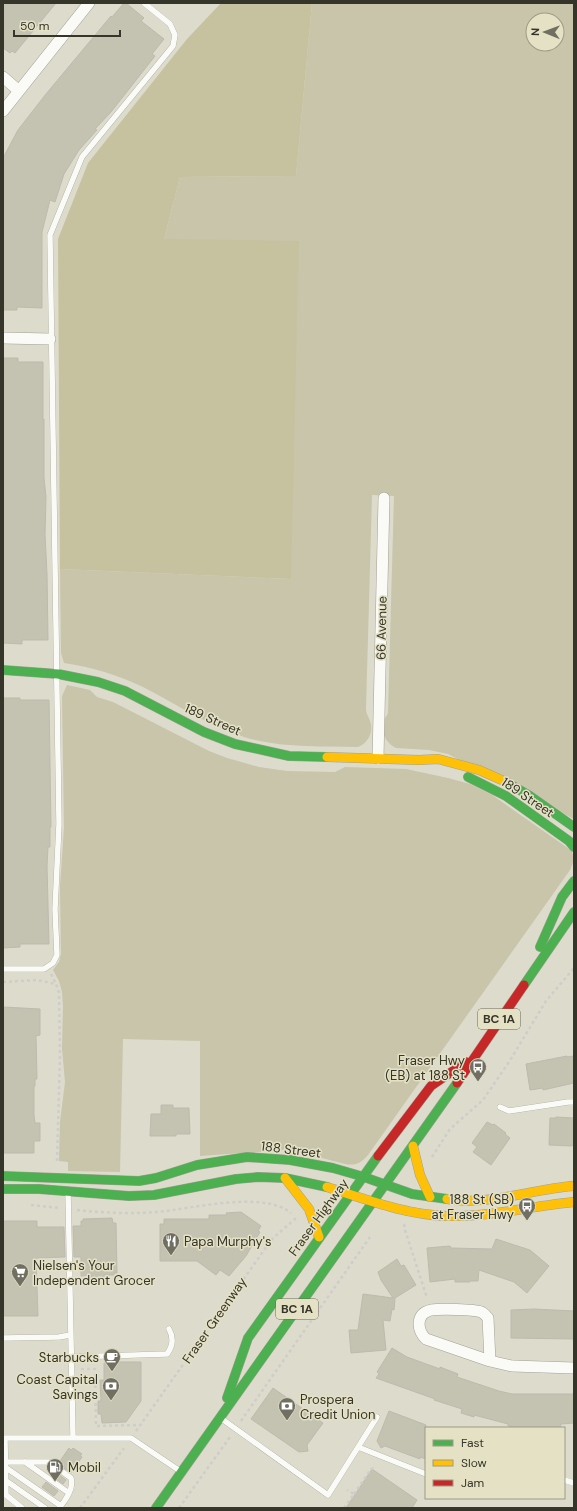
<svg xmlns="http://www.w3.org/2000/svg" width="577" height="1511" font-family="'DM Sans',sans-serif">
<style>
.green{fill:#c8c5aa;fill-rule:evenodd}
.forest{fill:#c6c29f}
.building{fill:#c4c2b1;stroke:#bcbbae}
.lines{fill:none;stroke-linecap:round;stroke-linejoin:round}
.lane-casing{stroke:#a3a195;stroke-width:6}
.street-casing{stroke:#a3a195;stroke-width:12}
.fast-casing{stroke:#a3a195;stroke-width:10}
.slow-casing{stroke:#a3a195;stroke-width:10}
.jam-casing{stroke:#a3a195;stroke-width:10}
.path{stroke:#cecdc9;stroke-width:2.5;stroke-dasharray:3 3;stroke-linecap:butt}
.lane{stroke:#fafaf7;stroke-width:5.5}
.street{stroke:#fafaf7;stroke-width:11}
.fast{stroke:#4caf50;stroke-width:9}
.slow{stroke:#ffc107;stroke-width:9}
.jam{stroke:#c62828;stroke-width:9}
.labels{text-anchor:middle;stroke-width:3;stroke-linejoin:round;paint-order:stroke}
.shield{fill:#e4e1c4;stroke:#6a6958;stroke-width:1}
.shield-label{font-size:12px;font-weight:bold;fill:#36352a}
.street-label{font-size:13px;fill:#36352a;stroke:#e4e1c4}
.poi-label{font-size:13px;fill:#36352a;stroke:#e4e1c4;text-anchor:end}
</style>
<rect width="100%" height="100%" fill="#dddbcb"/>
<!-- green -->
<path class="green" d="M312,3h262v816l-126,-65 -19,-4 -33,-2c-10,-5 -15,-15 -13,-26 1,-3 4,-6 5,-9l6,-217 -22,-1 -6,214c0,5 3,8 4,12 4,11 -2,22 -12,26 -38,-1 -77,1 -114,-10 -36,-12 -68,-33 -101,-50 -25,-12 -51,-20 -79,-24l-3,-10 -1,-84 231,10 -127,-340 16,-62 116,-1zM533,20h24v24h-24z
M67,685l23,5 7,7 16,5 96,49 18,7 32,9 28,4 48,1 10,-5 61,2 42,9 22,6 22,11 80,56 2,9 -4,10 -202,285c-7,8 -12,11 -23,9l-42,-11 -19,-3 -84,6v-115l-77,-2 -3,133 -52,-1v-9l-9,-1 1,-39 5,-40 -3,-34 1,-42 -1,-14 -3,-11 -6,-11 6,-8 2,-9 -1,-66 4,-59 -2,-132z"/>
<!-- forest -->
<path class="forest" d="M221,3h91l-16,173 -116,1 -16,62 135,2 -8,338 -231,-10 -2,-330 30,-76 99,-124z"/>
<!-- building -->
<path class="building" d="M3,3h53l-41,50 -3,-2 -2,2 -7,-5z
M124,3h2l18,15 -3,3 23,18 -12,15 3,2 -44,56 -16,17 2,1 -18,20 -15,24 -9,28 -5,-2 -8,32v76l-25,-1v3h-14v-152l15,-28 28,-36 65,-78 1,1z
M3,358h15v4h25v57h1v59l2,19 -1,38 2,39 1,66h-26v4l-19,-1z
M3,698h17v2h29l2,127h-1v20h-2l-1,19 2,78h-29v3l-17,1z
M3,1007l37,2v26l-4,1 1,43h-2v7h-1v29l1,8h5v18h-6v12h-31z
M567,1056v1l7,-1v27l-31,7v-2l-13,2 -4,-26z
M161,1105h12v3h16l1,26h-14v2h-26l1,-22h10z
M556,1117l18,1v27l-3,1 -22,-1 1,-27h6z
M487,1122l6,3 1,-1 12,9 -1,1 5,4 -19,27 -18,-13 4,-5 -5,-4z
M241,1212l20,14 -3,5 2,1 -14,24 -17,20 -9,-6 -4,5 -19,-14h-37v-37h4v-5h45v-4h18l-1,-2z
M112,1218l1,5h3l1,50h-3v2h-10v3l-13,1v-4l-10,1v-19h-7l-1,-31h8v-5h2v-2z
M3,1221h34v6h27l1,30 -29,1 2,58h-35z
M496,1239l34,11 19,16 -22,27 -13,-11 -35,-12 -1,11h-8v1h-15v-3l-25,3 -3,-34 23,-2 1,2 41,1z
M397,1259l4,7 3,-1 12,20 -21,13 -1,12 -2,-1 -2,12 -7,-1 3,30 -35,3 -2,-23h9l5,-36 30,4 -12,-18 -3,-8z
M534,1309l40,2v28l-63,-1v-28z
M392,1348l15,9 33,12v-2l18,7 -1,3 42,14 13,3h62v29l-13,1 -1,4h-48l-1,-2h-3v-2l-34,-9v2l-13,-4 1,-4 -28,-9 1,-1 -59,-21 3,-4 -2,-2z
M106,1360h12v2h23v39l-15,21 -24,1 -1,-9h-3v-13h3l-1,-21h4v-17h3z
M273,1388l50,35 -16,22 1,6 -9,1 -48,-33z
M389,1411l37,14v34l-6,-2v2l-35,-13 -4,2 -4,-7z
M69,1448l2,2 2,-2 9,6 -2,2 2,1 -11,16 -13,-9z
M372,1469l45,31 -5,8h-66z
M54,1471l12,9 -3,4 -12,-9z
M46,1482l12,9 -4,5 -12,-9z"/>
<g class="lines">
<!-- lane casing -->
<g class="lane-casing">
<path id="lane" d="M3,969h41l9,-6 4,-8 -2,-46 4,-85 -9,-589 32,-78 91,-111 2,-11 -5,-11 -26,-21
M500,1107l9,4 59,-9h6
M68,1192l5,245
M3,1338l56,-1 11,-2
M71,1357l96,-3c6,-8 7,-16 2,-25
M222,1419l106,76 49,-78
M358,1447l68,27
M5,1462h44l22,16c3,10 -5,22 -12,30
M25,1462l44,31
M5,1467l56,39
M5,1480l40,28
M564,1480l10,3
M3,1495h3l16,13
M6,1495l-1,-57h126l49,33"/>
</g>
<!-- street casing -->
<g class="street-casing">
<path id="street" d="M3,77l16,14
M3,111l86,-108
M3,338l47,1
M378,758l6,-260
M490,1361l-2,-43c-2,-2 -4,-5 -7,-6 -7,-3 -42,-3 -50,-2 -16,4 -14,20 -5,29l64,22 22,5 62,2"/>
</g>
<!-- fast casing -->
<g class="fast-casing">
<path id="fast" d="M3,670l55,4 40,8 27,9 79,41 31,12 54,12 38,1
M468,777l38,19 63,45 5,6
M506,782l24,14 44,31
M540,947l22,-50 12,-16
M524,985l50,-73
M3,1176l136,5 17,-3 41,-13 50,-8 43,3 43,8 31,9 48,17 35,5
M3,1189h36l90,7 25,-1 82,-16 22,-2 27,1 42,9
M227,1398l21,-60 130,-182
M156,1508l301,-425"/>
</g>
<!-- slow casing -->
<g class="slow-casing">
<path id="slow" d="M327,757l92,3 19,-1 41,11 27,12
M413,1146l7,29 10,22
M285,1178l24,31 10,28
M327,1187c38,12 79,28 120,29 43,1 85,-10 127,-14
M447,1199c42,7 85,-10 127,-13"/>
</g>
<!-- jam casing -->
<g class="jam-casing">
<path id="jam" d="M457,1083l67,-98
M378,1156l53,-70 35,-24"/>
</g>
<!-- path -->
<path class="path" d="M51,974l5,10
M3,982l34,-2 19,4 3,8 1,63 -3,107
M432,1157l18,-28 33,-29 26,-38 37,-61 28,-33
M31,1205l29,3
M77,1210c27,3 53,4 80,2 34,-3 106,-22 134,1
M404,1224l1,6 22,68
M82,1368v1h13l1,57 43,-1
M241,1421l129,-184
M136,1431l136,-192 24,-21
M354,1494l17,-25 5,-1
M80,1508l44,-60
M179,1508l51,-71
M344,1508l10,-14 -7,-4"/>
<!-- lane -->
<use href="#lane" class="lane"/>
<!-- street -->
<use href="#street" class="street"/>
<!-- fast -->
<use href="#fast" class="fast"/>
<!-- slow -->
<use href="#slow" class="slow"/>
<!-- jam -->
<use href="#jam" class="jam"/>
</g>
<!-- icons -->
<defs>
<g id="bus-pin" transform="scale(0.9)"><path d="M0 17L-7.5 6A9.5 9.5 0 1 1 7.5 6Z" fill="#706f62" stroke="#e4e1c4"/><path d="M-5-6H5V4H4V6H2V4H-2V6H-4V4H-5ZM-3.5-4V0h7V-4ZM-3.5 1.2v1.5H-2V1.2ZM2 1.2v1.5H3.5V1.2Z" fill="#fff"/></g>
<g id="restaurant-pin" transform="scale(0.9)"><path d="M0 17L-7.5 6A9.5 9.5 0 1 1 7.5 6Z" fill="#706f62" stroke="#e4e1c4"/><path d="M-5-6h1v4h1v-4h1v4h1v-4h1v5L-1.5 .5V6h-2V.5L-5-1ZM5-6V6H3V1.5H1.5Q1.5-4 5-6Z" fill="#fff"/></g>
<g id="supermarket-pin" transform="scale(0.9)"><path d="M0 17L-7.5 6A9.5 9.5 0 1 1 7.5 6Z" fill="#706f62" stroke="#e4e1c4"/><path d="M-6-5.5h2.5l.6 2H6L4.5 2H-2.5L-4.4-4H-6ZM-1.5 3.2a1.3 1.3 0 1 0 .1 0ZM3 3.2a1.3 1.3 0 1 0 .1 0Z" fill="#fff"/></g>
<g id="cafe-pin" transform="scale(0.9)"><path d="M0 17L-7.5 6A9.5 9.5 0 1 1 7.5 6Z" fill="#706f62" stroke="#e4e1c4"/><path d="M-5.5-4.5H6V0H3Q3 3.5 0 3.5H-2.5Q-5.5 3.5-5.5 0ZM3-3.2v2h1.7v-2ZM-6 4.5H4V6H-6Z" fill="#fff"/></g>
<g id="bank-pin" transform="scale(0.9)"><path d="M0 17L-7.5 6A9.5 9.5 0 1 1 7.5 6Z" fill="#706f62" stroke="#e4e1c4"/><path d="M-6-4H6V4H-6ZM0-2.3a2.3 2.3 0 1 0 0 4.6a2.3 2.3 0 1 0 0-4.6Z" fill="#fff"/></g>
<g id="fuel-pin" transform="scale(0.9)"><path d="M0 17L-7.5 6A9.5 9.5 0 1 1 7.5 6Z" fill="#706f62" stroke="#e4e1c4"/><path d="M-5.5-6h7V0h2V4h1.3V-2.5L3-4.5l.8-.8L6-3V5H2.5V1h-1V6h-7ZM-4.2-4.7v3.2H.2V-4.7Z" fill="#fff"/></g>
</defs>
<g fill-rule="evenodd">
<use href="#bus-pin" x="478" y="1067"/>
<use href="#bus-pin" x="527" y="1206"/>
<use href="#restaurant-pin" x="171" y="1241"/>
<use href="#supermarket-pin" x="20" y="1272"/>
<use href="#cafe-pin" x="112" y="1357"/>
<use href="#bank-pin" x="111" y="1386"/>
<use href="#bank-pin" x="287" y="1406"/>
<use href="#fuel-pin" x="55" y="1467"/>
</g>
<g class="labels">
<!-- shield labels -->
<g class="shield">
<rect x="478" y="1009" width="42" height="20" rx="3"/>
<rect x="276" y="1299" width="42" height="20" rx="3"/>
</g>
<g class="shield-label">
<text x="499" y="1023">BC 1A</text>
<text x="297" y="1313">BC 1A</text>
</g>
<!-- street labels -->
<g class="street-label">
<text transform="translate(381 628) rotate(-89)" y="5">66 Avenue</text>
<text transform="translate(213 719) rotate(24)" y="5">189 Street</text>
<text transform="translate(528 797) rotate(34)" y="5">189 Street</text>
<text transform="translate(291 1149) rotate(7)" y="5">188 Street</text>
<text transform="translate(318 1217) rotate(-54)" y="5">Fraser Highway</text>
<text transform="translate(214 1320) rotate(-55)" y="5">Fraser Greenway</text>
</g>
<!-- poi labels -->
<g class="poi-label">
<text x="465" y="1065">Fraser Hwy<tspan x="465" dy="15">(EB) at 188 St</tspan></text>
<text x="514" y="1204">188 St (SB)<tspan x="514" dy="15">at Fraser Hwy</tspan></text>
<text x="184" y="1246" text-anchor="start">Papa Murphy's</text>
<text x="33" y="1270" text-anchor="start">Nielsen's Your<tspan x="33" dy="15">Independent Grocer</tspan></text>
<text x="99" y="1362">Starbucks</text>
<text x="98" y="1384">Coast Capital<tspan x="98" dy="15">Savings</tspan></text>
<text x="300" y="1404" text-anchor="start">Prospera<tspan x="300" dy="15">Credit Union</tspan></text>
<text x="68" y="1472" text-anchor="start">Mobil</text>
</g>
</g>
<!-- border -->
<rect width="577" height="1511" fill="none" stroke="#36352a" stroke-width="8"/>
<!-- legend -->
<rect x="425" y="1427" width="140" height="72" fill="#e4e1c4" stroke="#9e9c86"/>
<rect x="433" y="1440" width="20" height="6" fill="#4caf50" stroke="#9e9c86"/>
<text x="461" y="1447" font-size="12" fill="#36352a">Fast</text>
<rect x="433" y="1460" width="20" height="6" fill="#ffc107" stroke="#9e9c86"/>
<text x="461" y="1467" font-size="12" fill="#36352a">Slow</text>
<rect x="433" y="1480" width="20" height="6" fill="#c62828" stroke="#9e9c86"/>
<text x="461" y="1487" font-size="12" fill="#36352a">Jam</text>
<!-- north arrow -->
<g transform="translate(545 32) rotate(271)"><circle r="19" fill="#e4e1c4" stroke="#9e9c86"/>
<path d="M0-3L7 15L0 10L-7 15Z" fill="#706f62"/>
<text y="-6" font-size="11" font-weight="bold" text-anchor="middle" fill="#36352a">N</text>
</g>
<!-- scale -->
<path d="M14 30v6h106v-6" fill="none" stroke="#36352a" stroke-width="2"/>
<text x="20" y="30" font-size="12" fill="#36352a" stroke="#e4e1c4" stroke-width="3" paint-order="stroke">50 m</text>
</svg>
